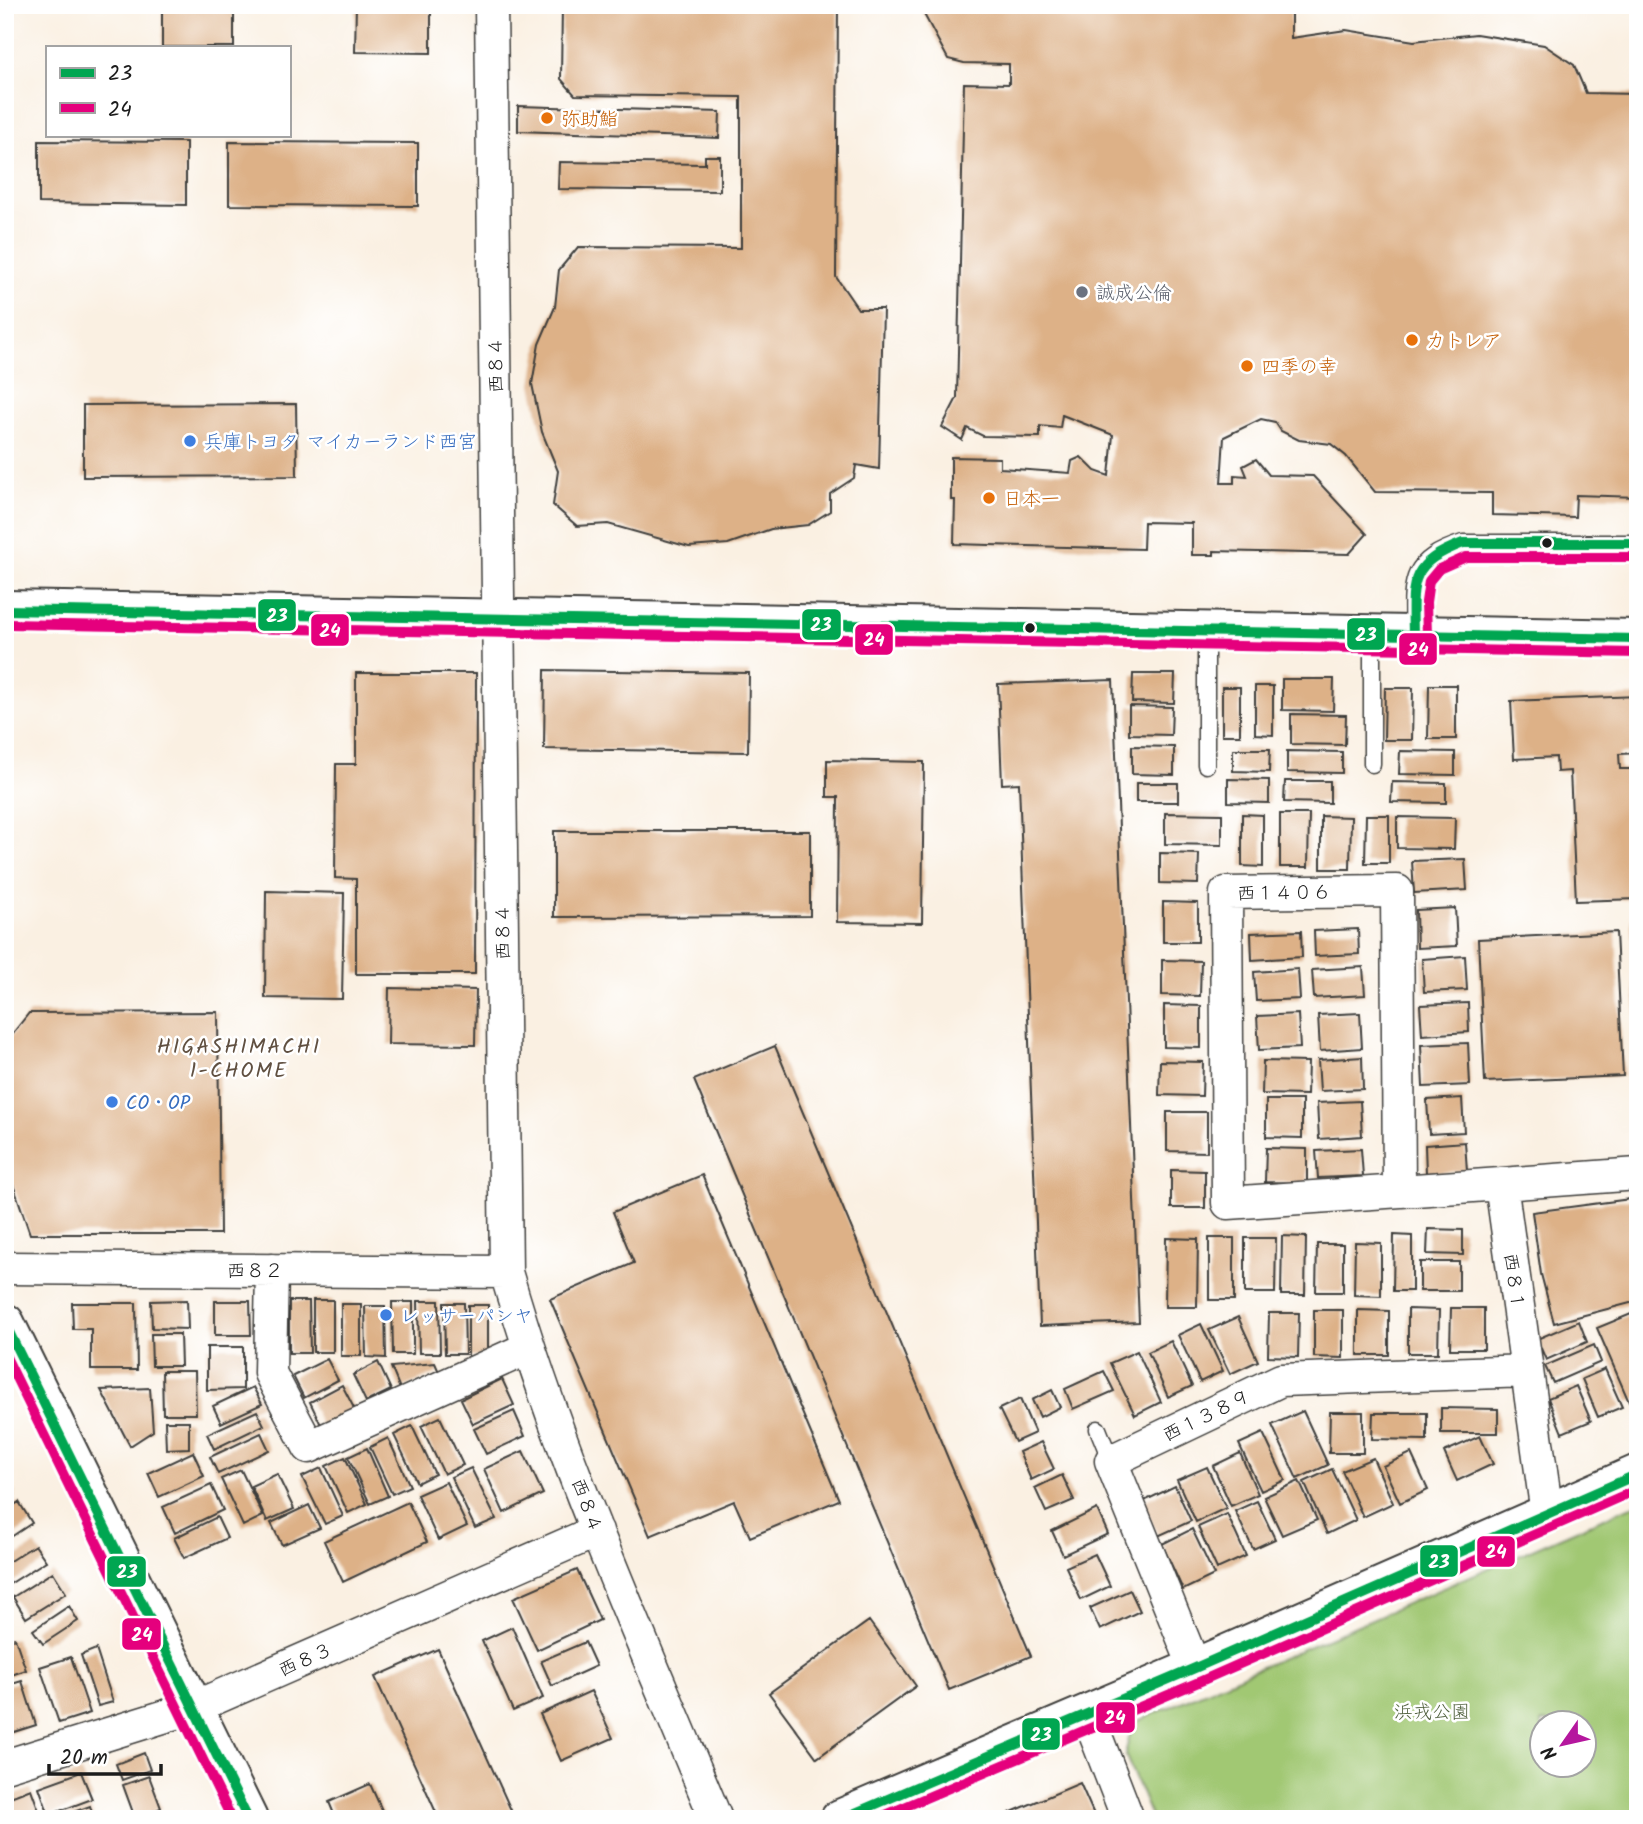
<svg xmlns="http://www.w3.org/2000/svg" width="1643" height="1824" font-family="Kalam,'Klee One',sans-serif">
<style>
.green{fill:#a1c873;stroke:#5e7248;stroke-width:2;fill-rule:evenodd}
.building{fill:#ddb187}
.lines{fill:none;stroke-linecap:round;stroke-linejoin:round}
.lane-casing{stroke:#3d3c3a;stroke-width:19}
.street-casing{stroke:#3d3c3a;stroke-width:35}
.secondary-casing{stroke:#3d3c3a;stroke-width:42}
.lane{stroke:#fff;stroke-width:16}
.street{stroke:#fff;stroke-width:32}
.secondary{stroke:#fff;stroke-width:38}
.bus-1-casing{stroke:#fff;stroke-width:16}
.bus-2-casing{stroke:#fff;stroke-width:16}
.bus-1{stroke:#00a651;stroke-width:10}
.bus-2{stroke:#e5007d;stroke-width:10}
.food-dot{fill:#e8710a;stroke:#fff;stroke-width:2.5}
.worship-dot{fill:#6b7280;stroke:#fff;stroke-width:2.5}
.shop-dot{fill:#3f7fe0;stroke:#fff;stroke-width:2.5}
.bus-dot{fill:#1c1c1c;stroke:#fff;stroke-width:2.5}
.labels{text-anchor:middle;stroke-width:5;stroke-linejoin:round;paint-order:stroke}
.food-label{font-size:19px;fill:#c56008;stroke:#fff;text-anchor:start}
.worship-label{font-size:19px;fill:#5b616d;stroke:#fff;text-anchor:start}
.street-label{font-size:19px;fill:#1c1c1c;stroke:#fff}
.shop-label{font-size:19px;fill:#366cbe;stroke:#fff;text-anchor:start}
.park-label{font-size:19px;fill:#51613f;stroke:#fff}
.neighbourhood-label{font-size:21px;letter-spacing:2px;fill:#605041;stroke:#fff}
.line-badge{stroke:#fff;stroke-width:2.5}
.badge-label{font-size:19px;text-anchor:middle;font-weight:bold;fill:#fff}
</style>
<rect width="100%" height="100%" fill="#fff"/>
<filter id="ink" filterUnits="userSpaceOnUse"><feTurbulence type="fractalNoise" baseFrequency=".0143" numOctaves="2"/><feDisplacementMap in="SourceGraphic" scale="14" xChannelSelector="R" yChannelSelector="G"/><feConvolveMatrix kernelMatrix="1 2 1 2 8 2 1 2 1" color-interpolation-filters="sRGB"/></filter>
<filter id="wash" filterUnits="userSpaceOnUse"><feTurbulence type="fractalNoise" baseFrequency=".00686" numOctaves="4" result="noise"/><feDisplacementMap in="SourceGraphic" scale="28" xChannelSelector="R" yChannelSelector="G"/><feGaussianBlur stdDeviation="1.57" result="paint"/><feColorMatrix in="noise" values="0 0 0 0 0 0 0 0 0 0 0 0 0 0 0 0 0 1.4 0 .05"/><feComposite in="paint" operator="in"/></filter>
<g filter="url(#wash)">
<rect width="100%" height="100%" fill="#faf0e2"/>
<!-- green -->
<path class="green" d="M1638,1503v316h-486l-27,-65 8,-31zM1542,1722h42v42h-42z"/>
<g id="blocks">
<!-- building -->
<path class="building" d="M162,5h72v42h-72z
M356,5h75v48l-76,-1z
M562,5h276l-2,272 22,32h25l-4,160 -23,-4 -2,13 -24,16v17l-22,14 -37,4 -43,15 -39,3 -81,-23 -31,2 -24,-21 5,-34 -16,-39 -10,-48 7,-40 16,-37 4,-37 19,-23 163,1v-151l-166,-2 -14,-16z
M919,5h372v33l55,-8 68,11 62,-7 68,11 30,20 12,28 52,1v403l-62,-2 -1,22 -83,-2v-22l-117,-1 -29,-36 -15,-12 -32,-4 -18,-9 -6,-9 -14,-3 -37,18 -3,46h13v-8l13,1 -4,-10 13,-7 13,16 44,1 54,58 -18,20 -135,-3v4h-22v-32l-48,-1 -1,27 -189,-5 1,-44h-4v-43l49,1v10l70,5 2,-12 9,-4 14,14 14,5 4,-41 -51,-20 -2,13 -20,-2v11l-57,-1 -16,-8 -5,12 -20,-13 15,-29 7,-315 45,1v-20l-45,-1 -16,-4z
M518,106l202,6 -1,26 -201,-7z
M39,141l147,1v63l-147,-2z
M229,142l189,1v63l-189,-1z
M705,156h15v35l-162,-2 1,-27 146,2z
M296,404l1,72 -214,1v-72z
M545,670l204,3 -1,79 -204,-3z
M356,673h120l-1,301h-119v-95l-21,-1 1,-114h20z
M1133,674h42l-1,29 -42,-1z
M1282,679h52l-1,32 -51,-1z
M1113,680l26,642 -99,4 -21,-543 -17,1 -4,-100z
M1429,685h27v54h-28z
M1255,686h18v49l-18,-1z
M1222,687h18v48h-18z
M1385,688h28l-1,52h-28z
M1638,696v57l-19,1 1,15h17l1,130 -62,2 -6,-130 -13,1 -1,-15 -42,2 -3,-58z
M1129,706l43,1 -1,28 -42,-1z
M1291,714l55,1 -1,30 -54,-1z
M1132,746l42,1v28l-42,-1z
M1233,749h37l-1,23 -36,-1z
M1287,751l55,1v21l-55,-1z
M1400,751l55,1v23l-56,-1z
M827,760l97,2 -2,161 -85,-1 1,-125h-11z
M1228,779l41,1v23l-41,-1z
M1285,781h45v22l-46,-1z
M1392,782l54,1v20l-55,-1z
M1136,783h42v19h-42z
M1165,813l57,1v31l-57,-1z
M1242,814l21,1v52l-21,-1z
M1280,814h29l-1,53h-28z
M1366,815h23v48h-24z
M1321,816l30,1 -1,52h-29z
M1397,817l58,1 -1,31 -57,-1z
M554,831h256v85l-256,1z
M1160,853l39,1 -1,30 -38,-1z
M1465,859l2,31 -53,3 -2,-32z
M266,891l78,2 -2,106 -77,-1z
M1163,902l35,1v39h-35z
M1455,908l2,38 -40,2 -1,-38z
M1631,918h7v101h-2z
M1358,929l1,25 -44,2 -1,-25z
M1301,931l1,26 -50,3 -1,-27z
M1616,932l7,144 -138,6 -7,-143z
M1465,956l2,34 -43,2 -2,-33z
M1162,960l39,1 -1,35 -38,-1z
M1363,967l2,28 -51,3 -2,-28z
M1298,969l2,30 -44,2 -2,-29z
M389,988l87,2 -1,55 -87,-1z
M1468,1003l1,29 -47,3 -2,-30z
M1164,1005l37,1v42l-37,-1z
M218,1012l2,222h-190l-25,-73v-118l24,-30z
M1360,1013l2,35 -42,3 -2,-36z
M1298,1014l2,34 -41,2 -2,-34z
M1468,1043l2,42 -47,2 -2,-42z
M775,1046l256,610 -82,34 -255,-610z
M1362,1057l1,32 -43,2 -2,-31z
M1160,1061l43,1 -1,34 -43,-1z
M1263,1061l45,1 -1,33 -45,-1z
M1462,1098l2,34 -35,2 -2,-34z
M1266,1100h36v38l-36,-1z
M1360,1101l2,35 -43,3 -2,-36z
M1167,1112h40v40l-40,-1z
M1465,1142l2,29 -41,2 -1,-28z
M1266,1148l41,1v34l-42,-1z
M1361,1149l2,27 -45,2 -2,-27z
M1171,1170l34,1v37h-34z
M702,1175l137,325 -89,37 -16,-36 -84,35 -100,-237 84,-36 -21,-51z
M1638,1198v103l-84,22 -13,-49 -9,-62z
M1428,1229l35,1v25l-36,-1z
M1394,1235l18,1v55h-19z
M1282,1236l24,1 -1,58h-24z
M1166,1238l32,1 -1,68h-32z
M1209,1238h25v62h-25z
M1245,1238h31l-1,55h-30z
M1355,1242l26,1v53l-27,-1z
M1317,1244h26v48h-27z
M1420,1262h39v29h-39z
M187,1300l1,29 -36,-1 -1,-27z
M313,1300h20v52h-20z
M215,1301h35l1,34h-36z
M289,1301h20l1,52h-21z
M418,1301h21l1,52h-21z
M392,1302h21v52h-20z
M72,1303h64l1,67h-46v-41h-18z
M444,1303h20l1,51h-20z
M341,1304h20v52h-20z
M468,1305h20v52h-20z
M365,1306h20l1,52 -20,-1z
M1451,1308h33v41h-34z
M1408,1309l31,1 -1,43h-30z
M1314,1310h29v48l-29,-1z
M1358,1310l31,1v44h-31z
M1636,1312l2,86 -9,4 -32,-74z
M1269,1313h30l-1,44 -30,-1z
M1238,1317l20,44 -28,13 -21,-44z
M1579,1321l8,21 -41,18 -9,-21z
M1201,1324l22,47 -23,11 -22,-47z
M151,1334h29l1,32h-29z
M1171,1341l21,45 -24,11 -20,-45z
M1594,1345l7,17 -48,21 -8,-17z
M207,1347h36v42l-36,1z
M1137,1351l24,51 -26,13 -25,-52z
M327,1359l11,21 -34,18 -11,-22z
M378,1362l13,28 -25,12 -13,-27z
M435,1363l4,9 -39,17 -9,-22z
M1605,1369l17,38 -24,10 -16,-38z
M162,1371h33l1,43h-33z
M1104,1371l10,20 -41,18 -8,-20z
M502,1379l12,26 -41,19 -12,-25z
M342,1385l13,25 -33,17 -12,-25z
M1576,1386l15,35 -29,12 -14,-35z
M253,1387l9,17 -41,19 -8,-17z
M150,1388l3,43 -23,15 -29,-56z
M1052,1390l8,17 -20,10 -8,-17z
M1020,1399l15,34 -20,9 -16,-33z
M1441,1408l57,1v24h-57z
M257,1411l7,14 -50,24 -7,-15z
M514,1411l11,25 -39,18 -12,-25z
M1303,1411l25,54 -31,14 -25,-54z
M1330,1412h33v41h-34z
M1373,1413h54v27l-55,-1z
M440,1417l23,48 -19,9 -23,-48z
M165,1421h24v27l-23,1z
M412,1426l23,48 -18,9 -23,-48z
M261,1433l8,17 -51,24 -8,-17z
M1263,1433l22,47 -24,11 -22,-47z
M1480,1436l13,28 -36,17 -13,-29z
M388,1438l22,48 -18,8 -22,-47z
M1041,1442l13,27 -23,11 -12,-28z
M367,1448l21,48 -18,8 -22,-47z
M523,1451l20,43 -39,19 -20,-44z
M193,1452l11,24 -45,21 -11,-24z
M1240,1453l18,41 -27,12 -18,-40z
M1411,1453l17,37 -28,13 -17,-37z
M345,1457l22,47 -19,9 -22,-47z
M1373,1458l20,45 -30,14 -21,-46z
M1207,1467l19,41 -30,14 -19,-42z
M321,1468l22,48 -18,8 -23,-47z
M471,1468l25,51 -21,9 -24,-51z
M1332,1469l24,51 -29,14 -23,-52z
M241,1470l22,46 -20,10 -22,-47z
M5,1473l10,21 -10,4z
M277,1474l17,35 -27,12 -16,-35z
M1062,1475l12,25 -28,12 -11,-24z
M1299,1481l18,39 -35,15 -18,-38z
M446,1482l21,44 -29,14 -21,-45z
M211,1485l12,25 -48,23 -12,-26z
M1175,1486l16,35 -33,15 -16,-34z
M1257,1501l18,38 -22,10 -18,-38z
M19,1502l13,21 -27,18v-30z
M408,1502l19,40 -84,40 -19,-41z
M309,1505l11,23 -38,17 -11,-22z
M1097,1509l11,25 -45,21 -11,-24z
M1227,1514l19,42 -29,13 -19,-42z
M217,1517l10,21 -43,20 -10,-20z
M1192,1529l22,46 -31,15 -21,-46z
M35,1545l11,16 -41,26v-23z
M1095,1554l15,32 -29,14 -15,-33z
M577,1570l23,50 -63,30 -24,-52z
M53,1572l13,21 -40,25 -13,-21z
M1130,1590l10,21 -40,19 -10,-22z
M69,1606l9,15 -35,23 -10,-14z
M869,1621l47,65 -99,72 -48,-65z
M512,1627l31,71 -30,13 -31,-70z
M15,1638l11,32 -21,7v-36z
M585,1642l11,24 -44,20 -11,-25z
M96,1649l17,53 -15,4 -17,-51z
M438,1649l77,170h-76l-64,-142z
M71,1657l19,56 -31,10 -19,-56z
M22,1681l14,44 -31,10v-49z
M591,1691l22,47 -52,23 -21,-47z
M144,1753l6,17 -28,10 -6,-16z
M81,1772l11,27 -43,16 -10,-28z
M149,1776l12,32 -26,10 -12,-33z
M1080,1783l16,36h-99l17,-8z
M370,1784l16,35h-50l-7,-17z
M31,1789l11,30h-37v-20z
M90,1806l4,13h-37v-1z"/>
</g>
</g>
<g filter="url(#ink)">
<use href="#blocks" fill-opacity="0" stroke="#3d3c3a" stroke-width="2"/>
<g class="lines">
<!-- lane casing -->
<g class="lane-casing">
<path id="lane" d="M1206,632v133
M1372,635v129
M1413,635c-1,-52 -7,-74 50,-92h175
M1098,1429l13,32"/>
</g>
<!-- street casing -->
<g class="street-casing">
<path id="street" d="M491,5l15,1267c54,188 136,367 210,547
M1399,1191l-2,-300 -171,2 2,310 273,-19
M5,1268l501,4
M272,1270l-2,103 39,74 219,-99
M1547,1514l-46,-330 137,-10
M1195,1668l-84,-207 170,-81 246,-9
M1087,1713l41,106
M5,1766l190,-59 402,-176"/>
</g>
<!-- secondary casing -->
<g class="secondary-casing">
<path id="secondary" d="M5,610l1633,29
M5,1323l243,496
M840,1819l355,-151 443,-194"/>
</g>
<!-- lane -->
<use href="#lane" class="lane"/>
<!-- street -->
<use href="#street" class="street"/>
<!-- secondary -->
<use href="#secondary" class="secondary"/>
<!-- bus-1 casing -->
<g class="bus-1-casing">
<path id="bus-1" d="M5,610l1633,29
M1413,635c-1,-53 -5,-71 50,-92h175
M5,1324l243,495
M841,1819l354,-151 443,-194"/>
</g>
<!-- bus-2 casing -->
<g class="bus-2-casing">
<path id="bus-2" d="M5,624l1633,29
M1427,635l-1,-33 3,-21 10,-12 27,-12h172
M5,1355l227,464
M876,1819l325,-138 437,-192"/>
</g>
<!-- bus-1 -->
<use href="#bus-1" class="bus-1"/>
<!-- bus-2 -->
<use href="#bus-2" class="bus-2"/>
</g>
</g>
<!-- markers -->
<g class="food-dot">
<circle cx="547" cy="118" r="7"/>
<circle cx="1412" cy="340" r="7"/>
<circle cx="1247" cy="366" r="7"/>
<circle cx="989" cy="498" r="7"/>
</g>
<circle class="worship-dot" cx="1082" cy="292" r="7"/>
<g class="shop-dot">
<circle cx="190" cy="441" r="7"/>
<circle cx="112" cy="1102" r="7"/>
<circle cx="386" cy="1315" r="7"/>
</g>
<g class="bus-dot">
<circle cx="1547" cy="543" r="6"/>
<circle cx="1030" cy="628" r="6"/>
</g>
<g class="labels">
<!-- food labels -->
<g class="food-label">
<text x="561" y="125">弥助鮨</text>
<text x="1426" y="347">カトレア</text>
<text x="1261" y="373">四季の幸</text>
<text x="1003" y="505">日本一</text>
</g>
<!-- worship labels -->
<g class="worship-label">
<text x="1096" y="299">誠成公倫</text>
</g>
<!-- street labels -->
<g class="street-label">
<text transform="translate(495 365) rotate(-91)" y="7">西８４</text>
<text transform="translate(1284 892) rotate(-1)" y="7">西１４０６</text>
<text transform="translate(502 932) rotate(-91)" y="7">西８４</text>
<text x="255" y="1277">西８２</text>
<text transform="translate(1515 1281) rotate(82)" y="7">西８１</text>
<text transform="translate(1206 1415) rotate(-26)" y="7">西１３８９</text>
<text transform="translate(588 1505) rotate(69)" y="7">西８４</text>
<text transform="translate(305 1659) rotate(-24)" y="7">西８３</text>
</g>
<!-- shop labels -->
<g class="shop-label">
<text x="204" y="448">兵庫トヨタ マイカーランド西宮</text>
<text x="126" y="1109">CO・OP</text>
<text x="400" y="1322">レッサーパンヤ</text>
</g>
<!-- park labels -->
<g class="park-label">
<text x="1432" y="1718">浜戎公園</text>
</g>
<!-- neighbourhood labels -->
<g class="neighbourhood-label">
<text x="239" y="1053">HIGASHIMACHI<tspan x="239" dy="24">1-CHOME</tspan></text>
</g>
</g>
<g class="line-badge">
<rect x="257" y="598" width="40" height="34" rx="7" fill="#00a651"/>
<rect x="801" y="608" width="41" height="33" rx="7" fill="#00a651"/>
<rect x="310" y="613" width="40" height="34" rx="7" fill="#e5007d"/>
<rect x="1346" y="617" width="40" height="34" rx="7" fill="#00a651"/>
<rect x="854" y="623" width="40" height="33" rx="7" fill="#e5007d"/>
<rect x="1398" y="632" width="40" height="34" rx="7" fill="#e5007d"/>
<rect x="1476" y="1535" width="40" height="33" rx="7" fill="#e5007d"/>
<rect x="1419" y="1544" width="40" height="34" rx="7" fill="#00a651"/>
<rect x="106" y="1555" width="41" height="33" rx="7" fill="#00a651"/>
<rect x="121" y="1617" width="41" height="34" rx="7" fill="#e5007d"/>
<rect x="1095" y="1701" width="41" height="33" rx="7" fill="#e5007d"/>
<rect x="1021" y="1717" width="40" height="34" rx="7" fill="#00a651"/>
</g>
<g class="badge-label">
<text x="277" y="622">23</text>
<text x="821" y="631">23</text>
<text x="330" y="637">24</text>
<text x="1366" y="641">23</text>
<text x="874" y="646">24</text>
<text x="1418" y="656">24</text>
<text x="1496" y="1558">24</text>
<text x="1439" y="1568">23</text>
<text x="127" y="1578">23</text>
<text x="142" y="1641">24</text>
<text x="1115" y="1724">24</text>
<text x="1041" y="1741">23</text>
</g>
<!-- margin -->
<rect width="1643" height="1824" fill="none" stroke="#fff" stroke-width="28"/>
<!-- legend -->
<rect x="46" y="46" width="245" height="91" fill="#ffffff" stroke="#a4a4a4" stroke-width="2"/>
<rect x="60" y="68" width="35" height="10" fill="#00a651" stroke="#a4a4a4" stroke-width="2"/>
<text x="108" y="80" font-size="21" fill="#1c1c1c">23</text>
<rect x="60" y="103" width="35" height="10" fill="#e5007d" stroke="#a4a4a4" stroke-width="2"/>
<text x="108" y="116" font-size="21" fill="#1c1c1c">24</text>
<!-- north arrow -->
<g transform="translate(1563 1744) rotate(236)"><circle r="33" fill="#ffffff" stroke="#a4a4a4" stroke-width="2"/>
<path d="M0-5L12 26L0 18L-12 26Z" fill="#b5179e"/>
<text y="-10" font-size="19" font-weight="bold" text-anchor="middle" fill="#1c1c1c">N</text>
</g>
<!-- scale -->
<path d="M49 1764v10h112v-10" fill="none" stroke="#1c1c1c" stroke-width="3.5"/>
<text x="60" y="1764" font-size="21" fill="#1c1c1c" stroke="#ffffff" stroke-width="5" paint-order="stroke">20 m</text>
</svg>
